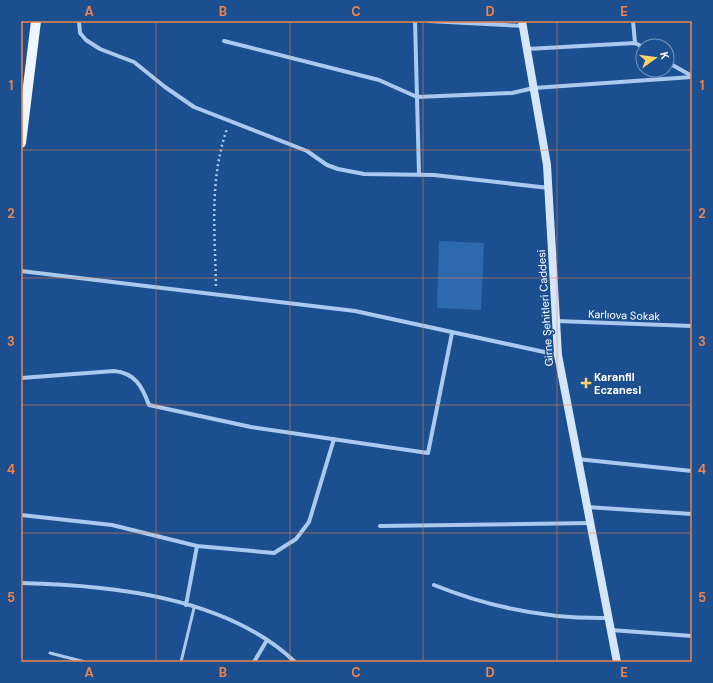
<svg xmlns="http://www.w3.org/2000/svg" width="713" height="683" font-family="'DM Sans',sans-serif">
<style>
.green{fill:#2e69ad}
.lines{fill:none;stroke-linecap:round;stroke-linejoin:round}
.path{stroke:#a9c9ee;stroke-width:2.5;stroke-dasharray:2 3;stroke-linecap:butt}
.lane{stroke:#a9c9ee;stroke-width:3}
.street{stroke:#a9c9ee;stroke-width:4}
.secondary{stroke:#d6e6fa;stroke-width:8}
.primary{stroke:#f0f6ff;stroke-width:10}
.grid{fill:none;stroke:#ee8249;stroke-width:1;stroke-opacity:0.55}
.poi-dot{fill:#ffd166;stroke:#1b4f8f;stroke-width:1.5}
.labels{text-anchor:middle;stroke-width:3;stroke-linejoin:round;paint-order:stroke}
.street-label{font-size:11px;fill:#fff;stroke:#1b4f8f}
.poi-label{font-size:11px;font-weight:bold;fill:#fff;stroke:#1b4f8f;text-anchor:start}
.neatline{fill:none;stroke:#ee8249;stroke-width:1.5}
.grid-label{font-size:13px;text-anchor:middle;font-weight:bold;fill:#ee8249}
</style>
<rect width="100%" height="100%" fill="#1b4f8f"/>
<!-- green -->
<path class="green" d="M439,241l45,2 -3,67 -44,-2z"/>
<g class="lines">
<!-- path -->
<path class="path" d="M216,286c-1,-53 -7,-106 11,-157"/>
<!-- lane -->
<path class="lane" d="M50,653l35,9
M181,662l13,-54"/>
<!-- street -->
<path class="street" d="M79,21l1,12 6,7 14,9 34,13 31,25 29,20 113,44 20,14 11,4 26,5 70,1 115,13
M415,21l4,153
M429,21l95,5
M633,21l2,22
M224,41l155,39 38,17 95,-4 22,-5 158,-11
M527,49l108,-6 8,4
M667,62l25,14
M21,271l334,40 203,44
M556,321l136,5
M21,378l93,-7c21,2 28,15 35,34l102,22 177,26 24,-120
M577,459l115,12
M587,507l105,7
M21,515l91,10 85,21
M380,526l210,-3
M21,583c90,2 206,14 274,79
M434,585c57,23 113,34 174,33
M186,605l11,-59 77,7 22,-14 13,-17 25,-83
M611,630l81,6
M254,662l13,-22"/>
<!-- secondary -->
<path class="secondary" d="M522,21l25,144 11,190 59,307"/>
<!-- primary -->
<path class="primary" d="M21,143l15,-122"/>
</g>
<!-- grid -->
<path class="grid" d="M156,21v641M290,21v641M423,21v641M557,21v641M21,150h671M21,278h671M21,405h671M21,533h671"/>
<!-- markers -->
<path class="poi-dot" d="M584 377h4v4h4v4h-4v4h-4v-4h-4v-4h4z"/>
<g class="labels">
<!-- street labels -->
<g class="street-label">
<text transform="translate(545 308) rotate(-94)" y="4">Girne Şehitleri Caddesi</text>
<text transform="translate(624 315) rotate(2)" y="4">Karlıova Sokak</text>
</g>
<!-- poi labels -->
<g class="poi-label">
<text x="594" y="381">Karanfil<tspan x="594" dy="13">Eczanesi</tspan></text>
</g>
</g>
<!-- border -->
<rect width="713" height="683" fill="none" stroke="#1b4f8f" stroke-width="44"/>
<!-- north arrow -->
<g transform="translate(655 58) rotate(76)"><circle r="19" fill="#1b4f8f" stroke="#7695bc"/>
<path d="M0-3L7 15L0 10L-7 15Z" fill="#ffd166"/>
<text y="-6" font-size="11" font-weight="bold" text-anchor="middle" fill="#ffffff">K</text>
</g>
<rect x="22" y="22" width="669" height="639" class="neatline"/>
<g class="grid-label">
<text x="89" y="16">A</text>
<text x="223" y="16">B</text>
<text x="356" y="16">C</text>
<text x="490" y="16">D</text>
<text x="624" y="16">E</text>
<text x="11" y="90">1</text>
<text x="702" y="90">1</text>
<text x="11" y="218">2</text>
<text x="702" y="218">2</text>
<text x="11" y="346">3</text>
<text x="702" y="346">3</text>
<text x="11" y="474">4</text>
<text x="702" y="474">4</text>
<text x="11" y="602">5</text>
<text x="702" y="602">5</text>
<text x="89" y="677">A</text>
<text x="223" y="677">B</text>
<text x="356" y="677">C</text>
<text x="490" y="677">D</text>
<text x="624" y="677">E</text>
</g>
</svg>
